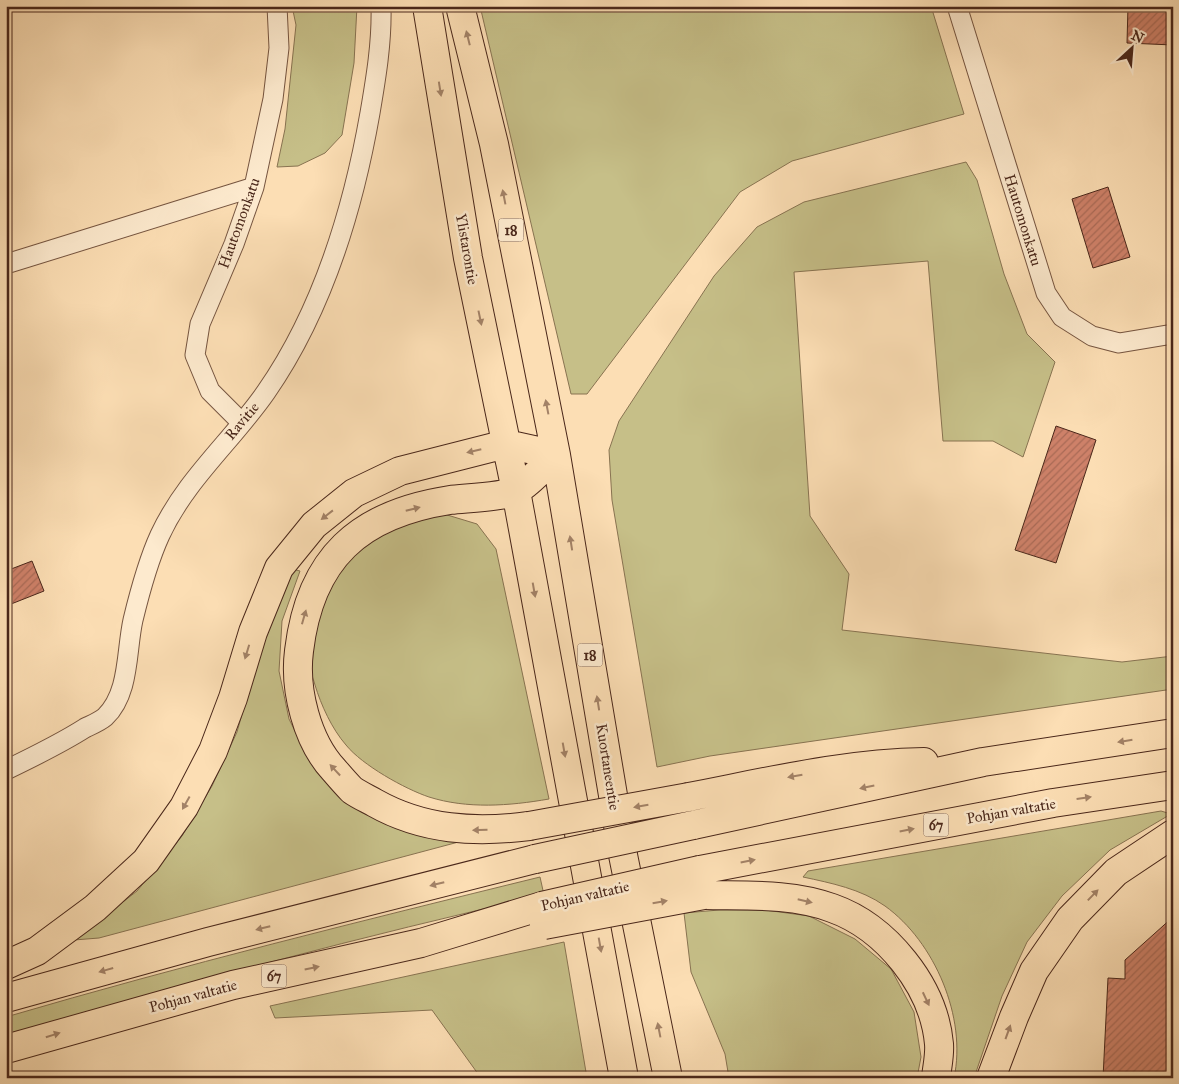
<svg xmlns="http://www.w3.org/2000/svg" width="1179" height="1084" font-family="'IM FELL Great Primer',serif">
<style>
.green{fill:#c6bf88;stroke:#887351}
.building{fill:url(#building-hatch);stroke:#4a271a}
.lines{fill:none;stroke-linecap:round;stroke-linejoin:round}
.minor-casing{stroke:#765540;stroke-width:21}
.trunk-casing{stroke:#4a271a;stroke-width:30}
.minor{stroke:#fdeace;stroke-width:19}
.trunk{stroke:#fcdeb4;stroke-width:28}
.trunk-bridge-casing{stroke:#4a271a;stroke-width:30;stroke-linecap:butt}
.trunk-bridge{stroke:#fcdeb4;stroke-width:28}
.oneway{fill:#a38267}
.labels{text-anchor:middle;stroke-width:5;stroke-linejoin:round;paint-order:stroke}
.shield{fill:#fdeace;stroke:#806250;stroke-width:1}
.shield-label{font-size:14px;font-weight:bold;fill:#4a271a}
.street-label{font-size:15px;fill:#4a271a;stroke:#fdeace}
</style>
<defs>
<pattern id="building-hatch" width="6" height="6" patternUnits="userSpaceOnUse" patternTransform="scale(1.25)"><rect width="6" height="6" fill="#ce8169"/><path d="M-1 1l2-2M0 6l6-6M5 7l2-2" fill="none" stroke="#a96a56"/></pattern>
</defs>
<rect width="100%" height="100%" fill="#fcdeb4"/>
<filter id="stains"><feTurbulence type="fractalNoise" baseFrequency=".004" numOctaves="4"/><feColorMatrix values="0 0 0 0 .2 0 0 0 0 .09 0 0 0 0 .02 0 0 0 .5 -.17"/></filter>
<radialGradient id="worn" r=".72"><stop offset=".6" stop-color="#630" stop-opacity="0"/><stop offset="1" stop-color="#630" stop-opacity=".3"/></radialGradient>
<!-- green -->
<path class="green" d="M292,6h65l-3,57 -12,72 -17,18 -27,13 -21,1 8,-38 11,-104z
M480,6h451l33,108 -172,47 -52,31 -153,202h-16z
M966,162l11,18 27,94 23,60 28,28 -32,95 -30,-16h-50l-15,-180 -134,11 16,244 39,58 -7,56 280,32 51,-6v33l-463,67 -53,11 -45,-267 -3,-50 10,-29 95,-145 43,-49 47,-25z
M444,514l33,10 19,25 53,250c-40,7 -82,10 -120,-2 -24,-8 -67,-32 -83,-52 -14,-16 -25,-40 -31,-60 -2,-8 -7,-18 -7,-25 0,-44 23,-92 58,-119 16,-13 58,-22 78,-27z
M292,569l8,2 -18,50 -3,50 10,48 21,42 24,26 132,53 -367,98 -25,2 63,-49 45,-55 30,-50 25,-54 33,-118z
M1161,811l10,3 -61,36 -48,46 -35,46 -25,54 -28,82h-20c13,-60 -19,-136 -69,-172 -24,-17 -54,-23 -82,-29l5,-6z
M540,877l4,18c-181,41 -360,88 -538,143v-21c177,-52 355,-96 534,-140z
M719,910h46l44,6 46,23 36,30 23,43 7,45 -4,21h-188l-4,-24 -34,-82 -7,-59z
M564,942l23,136h-106l-49,-68 -157,8 -5,-12z"/>
<!-- building -->
<path class="building" d="M1128,6h45v39l-46,-2z
M1108,187l22,70 -37,11 -21,-69z
M1056,426l40,14 -40,123 -41,-13z
M32,561l12,30 -38,15v-35z
M1173,917v161h-70l5,-100 17,1v-19z"/>
<g class="lines">
<!-- minor casing -->
<g class="minor-casing">
<path id="minor" d="M957,6l89,287 16,24 30,19 27,7 54,-9
M6,264l248,-77
M241,422l-31,-31 -15,-36 5,-31 34,-80 20,-57 19,-88 6,-51 -2,-42
M6,770c27,-13 54,-26 79,-42 6,-3 14,-6 20,-11 25,-24 21,-66 28,-97 7,-29 15,-59 27,-85 26,-56 72,-94 106,-143 57,-82 87,-182 104,-279 6,-35 12,-71 11,-107"/>
</g>
<!-- trunk casing -->
<g class="trunk-casing">
<path id="trunk" d="M427,6l41,252 48,233 108,587
M460,6l34,138 62,311 67,400 45,223
M689,797c78,-15 156,-34 235,-35
M693,825l290,-63 190,-29
M529,826c-54,7 -106,4 -154,-23 -7,-4 -16,-8 -23,-13 -6,-6 -12,-13 -18,-20 -27,-29 -40,-80 -35,-119 11,-93 60,-137 151,-151 15,-2 55,-3 67,-10 14,-8 27,-24 39,-35
M700,870l353,-67 120,-18
M704,895c42,1 87,-2 128,13 54,19 102,78 107,136 1,11 -2,23 -3,34
M6,965l31,-14 58,-43 51,-47 38,-54 29,-56 20,-53 20,-66 26,-64 35,-43 40,-32 46,-22 106,-27 50,11
M6,998l202,-56 327,-83
M6,1049l227,-64 188,-42 121,-37
M991,1078l23,-61 20,-46 36,-52 46,-47 57,-38"/>
</g>
<!-- minor -->
<use href="#minor" class="minor"/>
<!-- trunk -->
<use href="#trunk" class="trunk"/>
<!-- trunk-bridge casing -->
<g class="trunk-bridge-casing">
<path id="trunk-bridge" d="M529,826l160,-29
M535,859l158,-34
M542,906l158,-36
M544,925l160,-30"/>
</g>
<!-- trunk-bridge -->
<use href="#trunk-bridge" class="trunk-bridge"/>
</g>
<!-- one-way arrows -->
<defs><path id="oneway-solid" d="M-6-.8H1V-3.2L6.5 0L1 3.2V.8H-6Z" transform="scale(1.25)"/></defs>
<g class="oneway">
<use href="#oneway-solid" transform="translate(468 38) rotate(-104)"/>
<use href="#oneway-solid" transform="translate(440 89) rotate(81)"/>
<use href="#oneway-solid" transform="translate(504 197) rotate(-101)"/>
<use href="#oneway-solid" transform="translate(480 318) rotate(78)"/>
<use href="#oneway-solid" transform="translate(547 407) rotate(-101)"/>
<use href="#oneway-solid" transform="translate(474 451) rotate(167)"/>
<use href="#oneway-solid" transform="translate(413 509) rotate(-14)"/>
<use href="#oneway-solid" transform="translate(327 515) rotate(142)"/>
<use href="#oneway-solid" transform="translate(571 543) rotate(-99)"/>
<use href="#oneway-solid" transform="translate(534 590) rotate(80)"/>
<use href="#oneway-solid" transform="translate(304 617) rotate(-74)"/>
<use href="#oneway-solid" transform="translate(247 652) rotate(107)"/>
<use href="#oneway-solid" transform="translate(598 703) rotate(-99)"/>
<use href="#oneway-solid" transform="translate(1125 741) rotate(171)"/>
<use href="#oneway-solid" transform="translate(564 750) rotate(80)"/>
<use href="#oneway-solid" transform="translate(335 770) rotate(-133)"/>
<use href="#oneway-solid" transform="translate(795 776) rotate(170)"/>
<use href="#oneway-solid" transform="translate(867 787) rotate(168)"/>
<use href="#oneway-solid" transform="translate(1084 798) rotate(-8)"/>
<use href="#oneway-solid" transform="translate(186 803) rotate(119)"/>
<use href="#oneway-solid" transform="translate(641 806) rotate(170)"/>
<use href="#oneway-solid" transform="translate(480 830) rotate(178)"/>
<use href="#oneway-solid" transform="translate(907 830) rotate(-11)"/>
<use href="#oneway-solid" transform="translate(748 861) rotate(-11)"/>
<use href="#oneway-solid" transform="translate(437 884) rotate(166)"/>
<use href="#oneway-solid" transform="translate(1093 895) rotate(-46)"/>
<use href="#oneway-solid" transform="translate(805 901) rotate(13)"/>
<use href="#oneway-solid" transform="translate(660 902) rotate(-10)"/>
<use href="#oneway-solid" transform="translate(263 928) rotate(166)"/>
<use href="#oneway-solid" transform="translate(600 945) rotate(80)"/>
<use href="#oneway-solid" transform="translate(312 968) rotate(-12)"/>
<use href="#oneway-solid" transform="translate(106 970) rotate(164)"/>
<use href="#oneway-solid" transform="translate(926 999) rotate(65)"/>
<use href="#oneway-solid" transform="translate(659 1030) rotate(-101)"/>
<use href="#oneway-solid" transform="translate(1008 1032) rotate(-70)"/>
<use href="#oneway-solid" transform="translate(53 1035) rotate(-17)"/>
</g>
<g class="labels">
<!-- shield labels -->
<g class="shield">
<rect x="498.5" y="218.5" width="25" height="23" rx="4"/>
<rect x="577.5" y="643.5" width="25" height="23" rx="4"/>
<rect x="923.5" y="813.5" width="25" height="23" rx="4"/>
<rect x="261.5" y="964.5" width="25" height="23" rx="4"/>
</g>
<g class="shield-label">
<text x="511" y="235">18</text>
<text x="590" y="660">18</text>
<text x="936" y="830">67</text>
<text x="274" y="981">67</text>
</g>
<!-- street labels -->
<g class="street-label">
<text transform="translate(1023 220) rotate(73)" y="5">Hautomonkatu</text>
<text transform="translate(239 223) rotate(-70)" y="5">Hautomonkatu</text>
<text transform="translate(467 249) rotate(80)" y="5">Ylistarontie</text>
<text transform="translate(242 421) rotate(-50)" y="5">Ravitie</text>
<text transform="translate(608 767) rotate(81)" y="5">Kuortaneentie</text>
<text transform="translate(1011 811) rotate(-10)" y="5">Pohjan valtatie</text>
<text transform="translate(585 896) rotate(-13)" y="5">Pohjan valtatie</text>
<text transform="translate(193 996) rotate(-15)" y="5">Pohjan valtatie</text>
</g>
</g>
<!-- margin -->
<rect width="1179" height="1084" fill="none" stroke="#fcdeb4" stroke-width="25"/>
<rect x="8" y="8" width="1164" height="1069" fill="none" stroke="#4a271a" stroke-width="2.5"/>
<rect x="12" y="12" width="1154" height="1059" fill="none" stroke="#4a271a"/>
<!-- north arrow -->
<g transform="translate(1132 48) rotate(26)" stroke="#fdeace" stroke-width="4" paint-order="stroke">
<path d="M0-4L9 19L0 12L-9 19Z" fill="#4a271a"/>
<text y="-8" font-size="14" font-weight="bold" text-anchor="middle" fill="#4a271a">N</text>
</g>
<rect width="100%" height="100%" filter="url(#stains)"/>
<rect width="100%" height="100%" fill="url(#worn)"/>
</svg>
